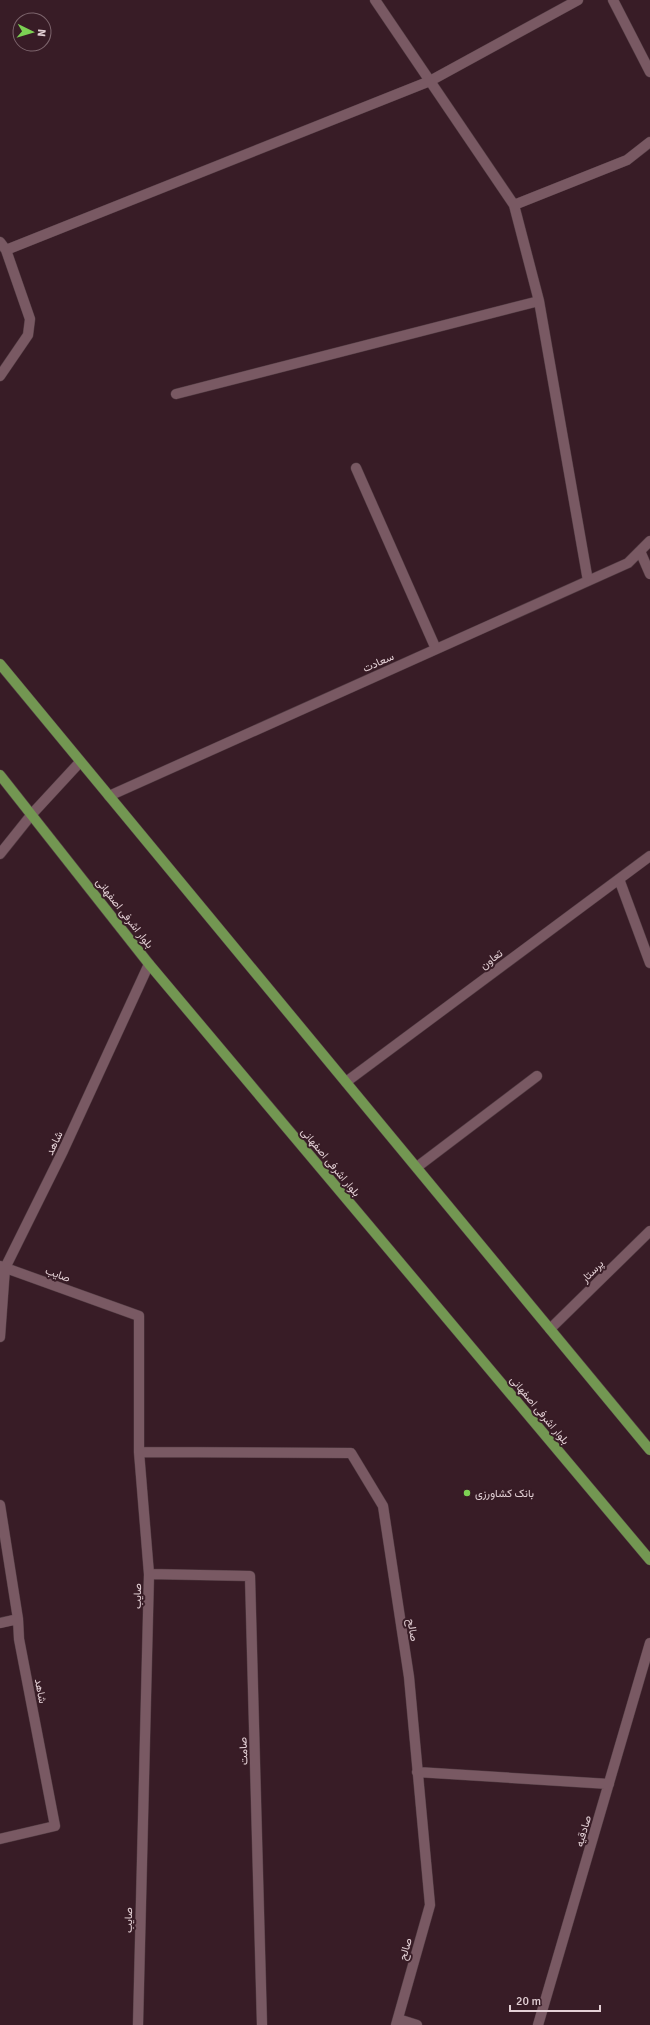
<svg xmlns="http://www.w3.org/2000/svg" width="650" height="2025" font-family="Signika,Vazirmatn,sans-serif">
<style>
.lines{fill:none;stroke-linecap:round;stroke-linejoin:round}
.minor-casing{stroke:#513b42;stroke-width:11}
.major-casing{stroke:#513b42;stroke-width:11}
.minor{stroke:#795963;stroke-width:10}
.major{stroke:#739752;stroke-width:10}
.poi-dot{fill:#7dd154;stroke:#381c26;stroke-width:1.5}
.labels{text-anchor:middle;stroke-width:4;stroke-linejoin:round;paint-order:stroke}
.street-label{font-size:11px;fill:#e3d0d5;stroke:#381c26}
.poi-label{font-size:11px;fill:#e3d0d5;stroke:#381c26;text-anchor:start}
</style>
<rect width="100%" height="100%" fill="#381c26"/>
<g class="lines">
<!-- minor casing -->
<g class="minor-casing">
<path id="minor" d="M375,0l139,205 25,96 49,280
M613,0l37,72
M514,205l113,-45 23,-18
M0,242l6,8 24,69 -2,16 -28,41
M6,250l424,-169 148,-81
M176,394l363,-93
M356,468l80,181
M640,551l10,23
M109,796l519,-233 22,-22
M0,854l32,-40 48,-52
M619,879l31,84
M346,1082l304,-226
M417,1167l120,-91
M0,1266l139,50v136l10,122 -11,451
M550,1329l100,-98
M0,1337l5,-69 58,-117 86,-187
M139,1452l212,1 32,53 26,171 21,228 -34,120
M0,1505l18,114 1,20 36,187 -55,13
M149,1574l101,2 12,449
M0,1623l18,-4
M417,1772l192,12
M398,2019l19,6
M538,2025l112,-382"/>
</g>
<!-- major casing -->
<g class="major-casing">
<path id="major" d="M0,664l650,786
M0,775l149,189 501,596"/>
</g>
<!-- minor -->
<use href="#minor" class="minor"/>
<!-- major -->
<use href="#major" class="major"/>
</g>
<!-- markers -->
<circle class="poi-dot" cx="467" cy="1493" r="4"/>
<g class="labels">
<!-- street labels -->
<g class="street-label">
<text transform="translate(378 662) rotate(-24)" y="4">سعادت</text>
<text transform="translate(125 913) rotate(52)" y="4">بلوار اشرفی اصفهانی</text>
<text transform="translate(491 959) rotate(-37)" y="4">تعاون</text>
<text transform="translate(54 1143) rotate(-65)" y="4">شاهد</text>
<text transform="translate(331 1162) rotate(50)" y="4">بلوار اشرفی اصفهانی</text>
<text transform="translate(592 1271) rotate(-45)" y="4">پرستار</text>
<text transform="translate(58 1274) rotate(20)" y="4">صایب</text>
<text transform="translate(540 1410) rotate(50)" y="4">بلوار اشرفی اصفهانی</text>
<text transform="translate(137 1596) rotate(-89)" y="4">صایب</text>
<text transform="translate(413 1630) rotate(81)" y="4">صالح</text>
<text transform="translate(41 1691) rotate(79)" y="4">شاهد</text>
<text transform="translate(243 1751) rotate(-92)" y="4">صامت</text>
<text transform="translate(583 1831) rotate(-74)" y="4">صادقیه</text>
<text transform="translate(128 1920) rotate(-89)" y="4">صایب</text>
<text transform="translate(405 1949) rotate(-74)" y="4">صالح</text>
</g>
<!-- poi labels -->
<g class="poi-label">
<text x="475" y="1497">بانک کشاورزی</text>
</g>
</g>
<!-- north arrow -->
<g transform="translate(32 32) rotate(95)"><circle r="19" fill="#381c26" stroke="#7c646c"/>
<path d="M0-3L7 15L0 10L-7 15Z" fill="#7dd154"/>
<text y="-6" font-size="11" font-weight="bold" text-anchor="middle" fill="#e3d0d5">N</text>
</g>
<!-- scale -->
<path d="M510 2005v6h90v-6" fill="none" stroke="#e3d0d5" stroke-width="2"/>
<text x="516" y="2005" font-size="12" fill="#e3d0d5" stroke="#381c26" stroke-width="3" paint-order="stroke">20 m</text>
</svg>
